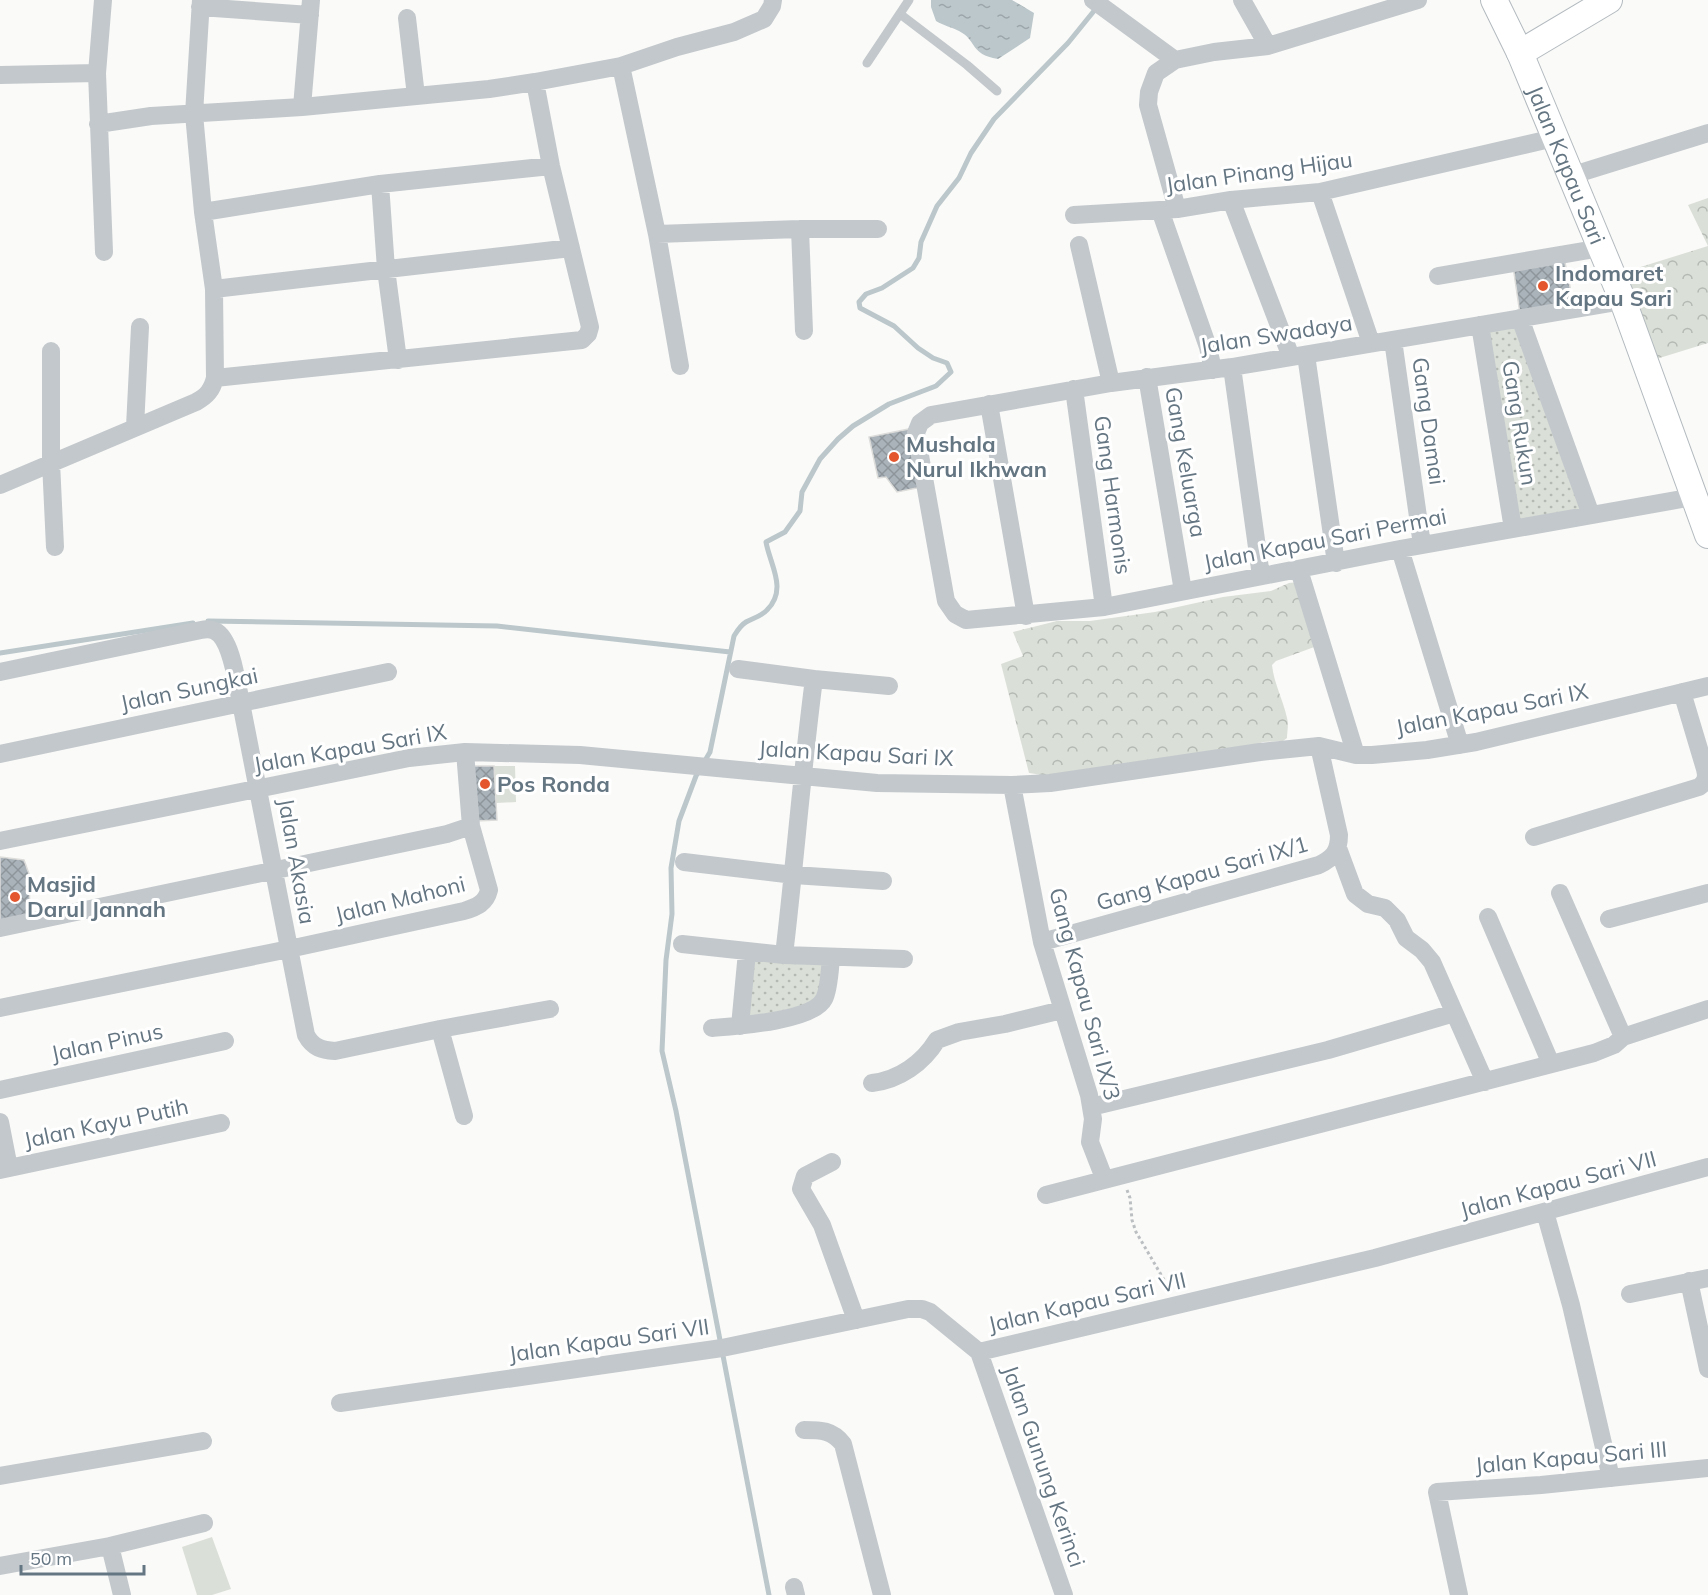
<svg xmlns="http://www.w3.org/2000/svg" width="1708" height="1595" font-family="Mulish,sans-serif">
<style>
.grass{fill:#dadfd7}
.forest{fill:url(#forest-crowns)}
.park{fill:url(#park-dots)}
.water{fill:url(#water-ripples)}
.lines{fill:none;stroke-linecap:round;stroke-linejoin:round}
.stream{stroke:#bbc7cb;stroke-width:5}
.building{fill:url(#building-cross-hatch);stroke:#dcdcda;stroke-width:1.5}
.secondary-casing{stroke:#b3babf;stroke-width:28}
.path{stroke:#bbbfc2;stroke-width:3;stroke-dasharray:3 3;stroke-linecap:butt}
.lane{stroke:#c3c8cc;stroke-width:9}
.street{stroke:#c3c8cc;stroke-width:18}
.secondary{stroke:#fff;stroke-width:26}
.poi-dot{fill:#e4572e;stroke:#fff;stroke-width:2}
.labels{text-anchor:middle;stroke-width:6;stroke-linejoin:round;paint-order:stroke}
.street-label{font-size:22px;fill:#657683;stroke:#fff}
.poi-label{font-size:22px;font-weight:bold;fill:#657683;stroke:#fff;text-anchor:start}
</style>
<defs>
<pattern id="forest-crowns" width="20" height="18" patternUnits="userSpaceOnUse" patternTransform="scale(1.5)"><rect width="20" height="18" fill="#dadfd7"/><path d="M2 6a3 3 0 1 1 6 0M12 15a3 3 0 1 1 6 0" fill="none" stroke="#b4b9b4"/></pattern>
<pattern id="park-dots" width="8" height="8" patternUnits="userSpaceOnUse" patternTransform="scale(1.5)"><rect width="8" height="8" fill="#dadfd7"/><path d="M2 2h.1M6 6h.1" fill="none" stroke="#b4b9b4" stroke-width="1.8" stroke-linecap="round"/></pattern>
<pattern id="water-ripples" width="26" height="14" patternUnits="userSpaceOnUse" patternTransform="scale(1.5)"><rect width="26" height="14" fill="#bbc7cb"/><path d="M2 4q2-2 4 0t4 0M15 11q2-2 4 0t4 0" fill="none" stroke="#9ca6aa"/></pattern>
<pattern id="building-cross-hatch" width="8" height="8" patternUnits="userSpaceOnUse" patternTransform="scale(1.5)"><rect width="8" height="8" fill="#aab3b9"/><path d="M0 0l8 8M0 8l8-8" fill="none" stroke="#8e969c"/></pattern>
</defs>
<rect width="100%" height="100%" fill="#fafaf8"/>
<!-- grass -->
<path class="grass" d="M494,766h21l1,36 -20,1z
M212,1537l19,52 -19,6h-15l-15,-48z"/>
<!-- forest -->
<path class="forest" d="M1708,198v145l-55,17 -35,-86 90,-28 -20,-41z
M1299,582l18,64 -41,15 -4,4c2,19 11,34 15,53 2,6 0,14 0,20l-4,3 -20,1 -26,9 -188,25 -20,-3 -28,-109 22,-8 -10,-24 44,-11h33l65,-9 68,-15 48,-6 18,-8z"/>
<!-- park -->
<path class="park" d="M1520,318l71,197 -78,14 -33,-204z
M827,958l-9,45 -71,15 4,-58z"/>
<!-- water -->
<path class="water" d="M931,0h81l22,13 -4,25 -32,21c-29,-5 -20,-18 -39,-28 -7,-4 -15,-5 -23,-10l-5,-14z"/>
<g class="lines">
<!-- stream -->
<path class="stream" d="M208,621l289,5 233,26
M0,653l193,-30
M769,1595l-93,-484 -14,-60 4,-91 6,-46 -1,-46 8,-47 17,-45 14,-24 24,-116c3,-5 7,-11 12,-14 7,-4 16,-6 21,-12 21,-21 3,-45 -1,-68l19,-10 15,-21 2,-19 18,-33 18,-20 15,-13 36,-22 47,-18 15,-14 -4,-9 -14,-5 -15,-10 -24,-22 -34,-18 -1,-6 7,-8 16,-6 31,-20 6,-10 2,-16 16,-36 22,-28 12,-25 23,-34 74,-76 30,-37"/>
</g>
<!-- building -->
<path class="building" d="M1564,258l10,48 -54,8 -7,-48z
M909,429l13,58 -25,5 -11,-15 -8,1 -9,-41z
M474,766h20l3,54 -21,1z
M0,857l24,3 5,14 1,46 -30,3z"/>
<g class="lines">
<!-- secondary casing -->
<g class="secondary-casing">
<g id="secondary">
<path id="s1" d="M1494,0l26,53 103,248 85,234"/>
<path d="M1520,53l89,-53"/>
</g>
</g>
<!-- path -->
<path class="path" d="M1127,1190l3,8 2,22 4,12 34,58"/>
<!-- lane -->
<path class="lane" d="M900,14l67,51 30,26
M867,63l42,-63"/>
<!-- street -->
<path class="street" d="M103,0l-6,73 7,179
M1093,0l82,60
M1242,0l26,46
M200,7l110,8
M407,18l9,78
M621,66l36,168 143,-5h78
M0,75l97,-2
M302,107l9,-107
M98,124l53,-8 151,-9 187,-18 46,-7 86,-16 56,-19 57,-15 30,-13 8,-13 1,-6
M1570,176l138,-43
M380,184l6,85 12,91
M1320,192l51,151
M1231,200l60,157
M1177,209l-29,-104 1,-13 7,-19 19,-13 39,-8 54,-6 150,-46
M1160,210l48,137 5,23
M203,212l177,-28 171,-18
M1074,215l103,-6 54,-9 89,-8 234,-54
M800,229l4,102
M657,234l23,132
M1079,245l32,138
M1438,276l163,-28
M214,289l357,-41
M1623,301l-391,66 -121,16 -180,32 -11,8 -4,10 30,168 9,13 11,6 138,-13 296,-58 293,-52
M1520,318l71,197
M1480,325l33,204
M1393,340l29,205
M51,351v111l4,85
M1306,355l30,208
M1232,367l29,209
M1147,377l36,214
M215,378l367,-38 6,-6 2,-7 -39,-161 -16,-84
M1074,389l30,218
M989,404l37,212
M135,427l5,-100
M0,485l196,-83c11,-6 16,-12 19,-24l-1,-89 -11,-77 -9,-98 7,-114
M1400,549l60,196
M1299,570l57,185
M738,669l76,10
M0,672l201,-42c5,-1 10,-1 14,1 17,8 22,54 26,72l65,332c7,13 16,15 29,16l105,-22 110,-20
M0,754l388,-82
M1012,785l30,157 47,153 4,24 -3,23 14,36
M1534,837l165,-50c7,-5 8,-10 6,-18l-23,-77
M0,841l409,-83 56,-6 115,3 297,28 135,2 38,-2 210,-31 59,-6 37,9h16l55,-5 49,-8 232,-56
M1338,848l17,46 13,10 17,4 12,12 9,18 16,12 10,12 53,120
M684,862l110,13 89,6
M1560,893l63,144
M1488,917l63,147
M1609,919l99,-26
M0,928l447,-94 24,-8
M1042,942l277,-77c14,-7 20,-13 20,-30l-20,-89
M682,944l102,11 120,4
M784,955c11,-92 18,-185 30,-276l75,7
M0,1008l289,-59 175,-38c13,-4 22,-8 25,-21l-18,-64 -6,-74
M740,1026l7,-74
M712,1028c24,-2 101,-7 112,-29 5,-9 6,-31 7,-42
M440,1029l24,87
M872,1083c27,-3 51,-20 65,-43l22,-8 46,-8 57,-14
M0,1090l225,-49
M1091,1107l237,-57 126,-37
M0,1122l9,46
M832,1162l-27,14 -4,13 21,36 34,95
M0,1170l221,-47
M1046,1195l548,-142 20,-8 9,-8 85,-28
M1545,1212l26,93 40,173
M1689,1281l19,88
M1630,1294l78,-16
M979,1352l396,-94 333,-91
M979,1352l85,243
M340,1403l382,-55 186,-39h14l8,3 49,40
M804,1430c17,0 28,0 39,14l39,151
M0,1476l203,-35
M110,1546l12,49
M0,1566l110,-20 94,-23
M794,1587l2,8
M1459,1595l-22,-103 104,-7 167,-17"/>
<!-- secondary -->
<use href="#secondary" class="secondary"/>
</g>
<!-- markers -->
<g class="poi-dot">
<circle cx="1543" cy="286" r="6"/>
<circle cx="894" cy="457" r="6"/>
<circle cx="485" cy="784" r="6"/>
<circle cx="15" cy="897" r="6"/>
</g>
<g class="labels">
<!-- street labels -->
<g class="street-label">
<text dy="8" stroke="none"><textPath href="#s1" startOffset="180">Jalan Kapau Sari</textPath></text>
<text transform="translate(1259 172) rotate(-8)" y="8">Jalan Pinang Hijau</text>
<text transform="translate(1276 334) rotate(-9)" y="8">Jalan Swadaya</text>
<text transform="translate(1429 421) rotate(82)" y="8">Gang Damai</text>
<text transform="translate(1520 423) rotate(81)" y="8">Gang Rukun</text>
<text transform="translate(1186 462) rotate(80)" y="8">Gang Keluarga</text>
<text transform="translate(1113 495) rotate(82)" y="8">Gang Harmonis</text>
<text transform="translate(1325 539) rotate(-11)" y="8">Jalan Kapau Sari Permai</text>
<text transform="translate(189 689) rotate(-12)" y="8">Jalan Sungkai</text>
<text transform="translate(1492 709) rotate(-11)" y="8">Jalan Kapau Sari IX</text>
<text transform="translate(350 748) rotate(-10)" y="8">Jalan Kapau Sari IX</text>
<text transform="translate(856 753) rotate(3)" y="8">Jalan Kapau Sari IX</text>
<text transform="translate(297 861) rotate(80)" y="8">Jalan Akasia</text>
<text transform="translate(1202 873) rotate(-16)" y="8">Gang Kapau Sari IX/1</text>
<text transform="translate(400 899) rotate(-14)" y="8">Jalan Mahoni</text>
<text transform="translate(1085 994) rotate(75)" y="8">Gang Kapau Sari IX/3</text>
<text transform="translate(107 1042) rotate(-12)" y="8">Jalan Pinus</text>
<text transform="translate(106 1123) rotate(-12)" y="8">Jalan Kayu Putih</text>
<text transform="translate(1558 1184) rotate(-15)" y="8">Jalan Kapau Sari VII</text>
<text transform="translate(1087 1302) rotate(-13)" y="8">Jalan Kapau Sari VII</text>
<text transform="translate(609 1340) rotate(-8)" y="8">Jalan Kapau Sari VII</text>
<text transform="translate(1571 1457) rotate(-5)" y="8">Jalan Kapau Sari III</text>
<text transform="translate(1044 1466) rotate(71)" y="8">Jalan Gunung Kerinci</text>
</g>
<!-- poi labels -->
<g class="poi-label">
<text x="1555" y="281">Indomaret<tspan x="1555" dy="25">Kapau Sari</tspan></text>
<text x="906" y="452">Mushala<tspan x="906" dy="25">Nurul Ikhwan</tspan></text>
<text x="497" y="792">Pos Ronda</text>
<text x="27" y="892">Masjid<tspan x="27" dy="25">Darul Jannah</tspan></text>
</g>
</g>
<!-- scale -->
<path d="M21 1565v9h123v-9" fill="none" stroke="#657683" stroke-width="3"/>
<text x="30" y="1565" font-size="18" fill="#657683" stroke="#ffffff" stroke-width="4.5" paint-order="stroke">50 m</text>
</svg>
